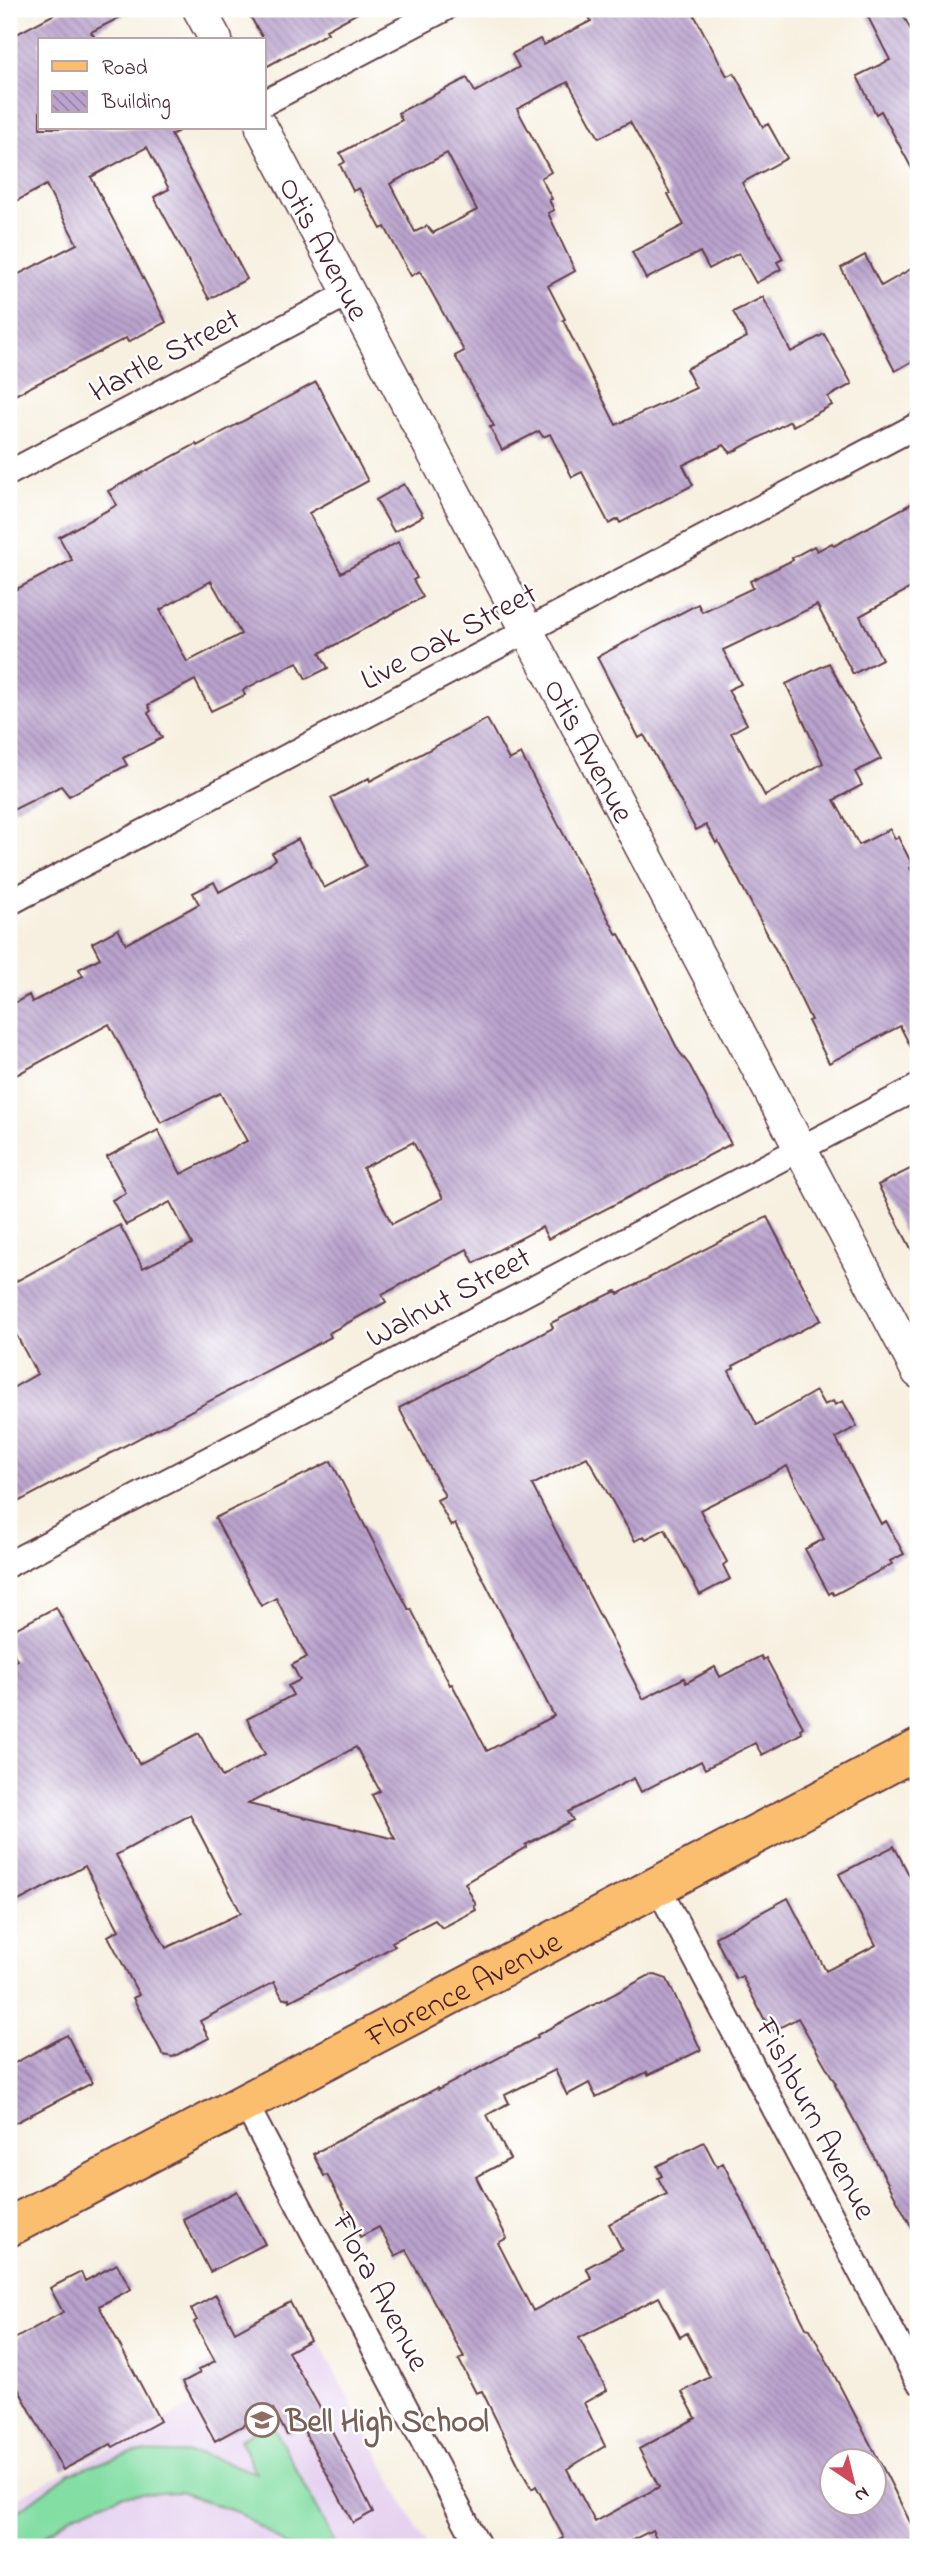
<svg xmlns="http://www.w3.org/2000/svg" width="927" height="2556" font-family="'Indie Flower',sans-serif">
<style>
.built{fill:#e6d2f0}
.pitch{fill:#83dea4;stroke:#667e68;stroke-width:2}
.building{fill:url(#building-back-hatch);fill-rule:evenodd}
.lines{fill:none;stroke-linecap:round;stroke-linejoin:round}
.minor-casing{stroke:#643e46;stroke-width:28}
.tertiary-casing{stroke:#643e46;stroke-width:35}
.primary-casing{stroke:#643e46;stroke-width:42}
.minor{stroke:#fff;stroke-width:24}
.tertiary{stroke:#fff;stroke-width:32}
.primary{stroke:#fbbe6e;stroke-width:38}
.labels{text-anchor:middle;stroke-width:5;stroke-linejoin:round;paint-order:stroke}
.street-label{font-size:32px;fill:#4a1f2b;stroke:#fff}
.education-label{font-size:32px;font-weight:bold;fill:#785e54;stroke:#fff;text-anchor:start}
</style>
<defs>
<pattern id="building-back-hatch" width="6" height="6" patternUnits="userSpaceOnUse" patternTransform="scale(1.75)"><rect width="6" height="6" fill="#baa3cd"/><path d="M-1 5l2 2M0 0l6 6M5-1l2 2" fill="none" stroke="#9984a7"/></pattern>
</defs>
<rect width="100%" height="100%" fill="#fff"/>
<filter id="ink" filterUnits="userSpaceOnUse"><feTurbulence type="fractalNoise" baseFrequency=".0143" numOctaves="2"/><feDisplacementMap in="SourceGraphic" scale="14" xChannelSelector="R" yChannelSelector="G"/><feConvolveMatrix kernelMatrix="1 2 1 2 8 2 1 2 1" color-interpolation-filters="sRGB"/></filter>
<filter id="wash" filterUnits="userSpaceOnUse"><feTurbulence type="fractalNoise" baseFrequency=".00686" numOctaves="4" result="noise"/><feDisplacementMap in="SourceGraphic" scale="28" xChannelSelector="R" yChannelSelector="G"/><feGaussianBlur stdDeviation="1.57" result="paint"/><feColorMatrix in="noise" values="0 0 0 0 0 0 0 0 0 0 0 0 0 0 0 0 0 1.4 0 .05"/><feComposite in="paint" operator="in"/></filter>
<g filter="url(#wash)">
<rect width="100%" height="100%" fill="#f7f0e0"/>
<!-- built -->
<path class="built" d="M317,2339l110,208h-418v-45z"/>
<!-- pitch -->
<path class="pitch" d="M271,2422l66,125h-51l-3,-4 -44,-30 -59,-21 -58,3 -48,19 -34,25 -6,8h-25v-24l7,-10 54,-40 64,-21 68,2 54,19 -17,-34z"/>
<g id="blocks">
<!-- building -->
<path class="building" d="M64,9h72l-45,23 6,8h-57v88h144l-13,7 76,144 -38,20 -55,-102 15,-8 -22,-42 -56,30 75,145 -38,20 -2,-4 -117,60v-119l68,-35 -31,-59 -37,20v-167z
M246,9h119l-39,21 2,3 -64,35v-28z
M585,9h106l36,67 7,-3 29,54 5,-3 19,34 -45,25 41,76 -6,3 4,7 -25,14 -17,-30 -30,16 -9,-17 -54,27 -14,-27 52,-27 -16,-31 2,-1 -40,-71 -31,16 -31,-56 -51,27 34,63 -10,6 11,21 -3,1 5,10 -6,3 27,58 -27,15 17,33 -2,1 53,105 80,-37 -10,-19 61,-32 -14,-25 30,-15 28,55 33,-18 28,50 -24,13 4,8 -39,21 -3,-5 -59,32 -7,-8 -41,20 10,20 -73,38 -2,-4 -9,5 -27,-52 -10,5 -22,-43 -7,3 -4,-6 -37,19 -12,-23 4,-1 -39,-70 9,-5 -44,-80 -9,5 -26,-49 -4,2 -22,-41 -6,3 -13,-26 5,-3 -5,-9 62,-33 -4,-7 69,-35 8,14 44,-25 -7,-13 28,-15 4,6 47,-24zM447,153l30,57 -44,23 -6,-7 -12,6 -25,-48z
M864,9h36l18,35v136l-37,-69 -5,3 -19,-38 33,-16z
M865,255l16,31 37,-21v93l-23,13 -54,-103z
M316,382l52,99 -59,32 32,60 57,-31 19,36 -4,2 10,17 -103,56 8,15 -22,11 -9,-17 -54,28 2,5 -34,16 -16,-31 -47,25 3,6 -3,2 14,25 -39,20 4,7 -58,31 -8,-10 -52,26v-219l63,-33 -13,-23 58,-32 -9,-14 88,-47 1,2zM211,581l30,53 -54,28 -27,-52z
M404,484l19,32 -29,16 -18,-32z
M918,500v84l-58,32 22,43 -29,15 -36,-69 -94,45 18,34 -13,6 19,34 -16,9 34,63 58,-33 -37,-79 43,-21 52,96 -26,13 7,13 -28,15 25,45 31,-16 5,10 3,-2 15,29 -3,2 8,15v178l-18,-35 -71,37 -21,-42 3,-1 -24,-49 -69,-130 -2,2 -10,-18 -10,5 -52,-95 -5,3 -42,-81 101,-53 4,8 51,-24 -3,-7 43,-21 -1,-2 22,-12 3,5 15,-8 2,3z
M487,719l22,41 12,-6 96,181 2,-1 23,43 36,73 12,16 41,78 -183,95 -6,-12 -68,36 -7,-14 -85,46 4,7 -57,31 2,4 -313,165 -9,-17v-95l28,-16 -28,-53v-36l111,-60 23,43 49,-24 -22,-42 -44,23 -14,-25 14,-7 -19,-36 51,-27 23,44 66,-33 -27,-48 -59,30 -52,-99 -100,55v-73l20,-11 3,7 51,-26 -4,-7 21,-11 -8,-15 26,-14 8,15 73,-40 -6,-11 21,-11 5,10 51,-28 6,-5 -4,-6 26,-14 26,49 42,-22 -35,-68 38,-20 1,3zM413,1142l30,56 -51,26 -29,-56z
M918,1165v97l-40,-77z
M767,1217l54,103 -88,46 1,2 -5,3 28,54 59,-34 8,14 9,-4 2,4 8,-4 14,25 -21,12 45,86 5,-3 18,33 -14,7 2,3 -58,31 -2,-3 -3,2 -24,-45 19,-10 -37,-73 -87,44 27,52 -4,3 7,14 -30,16 -35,-66 -19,10 -2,-3 -9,5 -48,-84 -55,28 111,214 41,-21 2,5 29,-16 5,10 41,-21 2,4 3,-2 37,69 -3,2 2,4 -40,22 -7,-12 -50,26 -4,-8 -60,31 -7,-14 -66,34 5,8 -48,25 1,2 -61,36 11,22 -2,1 2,4 -34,18 -7,-8 -43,22 3,4 -105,55 -1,-3 -6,1 -9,-17 -74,39 9,17 -36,19 -10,-2 -30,-57 6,-3 -31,-59 11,-6 -34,-64 -76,40v-242l8,-4 -8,-16v-12l47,-25 83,157 60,-31 23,44 43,-23 -18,-35 46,-24 -5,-9 12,-6 -8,-15 15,-8 -31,-59 -15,8 -46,-88 116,-57 78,149 2,-1 39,76 2,-1 35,67 67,-35 -99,-192 -4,2 -14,-26 8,-4 -46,-88 154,-80 -2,-5 24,-12 41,-20 2,3zM356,1747l24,44 -8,4 23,44 -147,-35zM190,1815l51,98 -75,35 -50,-93z
M894,1846l24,46v347l-83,-154 1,-1 -38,-66 -27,14 -29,-56 -6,3 -21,-42 73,-39 38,73 50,-26 -37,-71z
M655,1975l12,4 34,71 -53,25 -1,-3 -51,25 -7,-14 -22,12 -12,-25 -50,25 4,8 -22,12 23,44 -34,18 31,61 -9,5 35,68 59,-32 -6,-11 36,-19 -13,-25 58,-30 -9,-16 4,-2 -5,-10 47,-24 13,25 6,-4 83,165 4,1 77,147 31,62v9h-257l-9,-17 -33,17h-72l17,-9 -28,-52 -4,3 -10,-17 -40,-81 -6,2 -17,-33 5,-3 -58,-107 -11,6 -16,-29 -19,10 -33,-62 -3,1 -11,-22 124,-66 1,2 100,-53 -1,-2 111,-59zM659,2297l21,40 7,-4 23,44 -28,15 14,26 -57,31 20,38 -64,35 -28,-53 38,-23 -21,-43 23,-13 -28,-52zM832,2461h42v42h-42z
M67,2035l25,48 -83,43v-60z
M237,2191l28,53 -55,28 -27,-53z
M117,2264l14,25 -32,17 61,115 -47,26 -2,-3 -48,26 -54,-98v-30l54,-30 -13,-24 31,-16 4,9z
M216,2295l19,37 55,-30 20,38 -22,12 36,63 49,97 -20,11 -51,-96 -15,8 -14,-26 -58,32 -32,-59 17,-9 -2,-3 17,-9 -21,-39 3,-2 -6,-11z"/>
</g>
</g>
<g filter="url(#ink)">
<use href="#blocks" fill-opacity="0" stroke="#643e46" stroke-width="2"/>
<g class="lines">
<!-- minor casing -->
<g class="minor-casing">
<path id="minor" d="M264,103l180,-94
M9,473l340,-180
M9,903l909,-478
M9,1564l909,-477
M658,1887l260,494
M245,2103l234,444"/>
</g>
<!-- tertiary casing -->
<g class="tertiary-casing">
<path id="tertiary" d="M199,9l17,31
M262,128l656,1244"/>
</g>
<!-- primary casing -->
<g class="primary-casing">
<g id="primary">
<path id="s1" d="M9,2227l909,-478"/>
</g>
</g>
<!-- minor -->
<use href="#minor" class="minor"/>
<!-- tertiary -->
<use href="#tertiary" class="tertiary"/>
<!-- primary -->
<use href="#primary" class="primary"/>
</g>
</g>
<!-- icons -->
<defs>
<g id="school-ring" transform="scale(1.75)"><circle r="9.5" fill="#fff" stroke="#8d6e63" stroke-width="1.5"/><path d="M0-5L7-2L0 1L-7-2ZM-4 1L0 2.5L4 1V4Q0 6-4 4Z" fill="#8d6e63"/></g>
</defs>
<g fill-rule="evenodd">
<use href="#school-ring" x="262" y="2420"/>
</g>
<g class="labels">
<!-- street labels -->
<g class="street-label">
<text transform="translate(325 248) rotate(62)" y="11">Otis Avenue</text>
<text transform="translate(164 354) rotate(-28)" y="11">Hartle Street</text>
<text transform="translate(448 635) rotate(-28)" y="11">Live Oak Street</text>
<text transform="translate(590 750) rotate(62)" y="11">Otis Avenue</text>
<text transform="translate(448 1296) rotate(-28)" y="11">Walnut Street</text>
<text dy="11" stroke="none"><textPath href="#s1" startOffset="513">Florence Avenue</textPath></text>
<text transform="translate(817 2118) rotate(62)" y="11">Fishburn Avenue</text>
<text transform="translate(382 2291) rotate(62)" y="11">Flora Avenue</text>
</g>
<!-- education labels -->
<g class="education-label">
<text x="286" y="2431">Bell High School</text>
</g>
</g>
<!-- margin -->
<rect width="927" height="2556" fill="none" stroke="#fff" stroke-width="35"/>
<!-- legend -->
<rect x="38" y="38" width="228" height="91" fill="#ffffff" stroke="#b7a5aa" stroke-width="2"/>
<rect x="52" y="61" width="35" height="10" fill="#fbbe6e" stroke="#b7a5aa" stroke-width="2"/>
<text x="102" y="74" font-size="21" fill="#4a1f2b">Road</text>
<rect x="52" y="91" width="35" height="21" fill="url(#building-back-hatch)" stroke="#b7a5aa" stroke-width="2"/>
<text x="102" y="108" font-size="21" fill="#4a1f2b">Building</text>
<!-- north arrow -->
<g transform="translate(853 2482) rotate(145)"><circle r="33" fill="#ffffff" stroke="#b7a5aa" stroke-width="2"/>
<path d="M0-5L12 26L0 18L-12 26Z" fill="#d1495b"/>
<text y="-10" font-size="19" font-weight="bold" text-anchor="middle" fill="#4a1f2b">N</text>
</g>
</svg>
